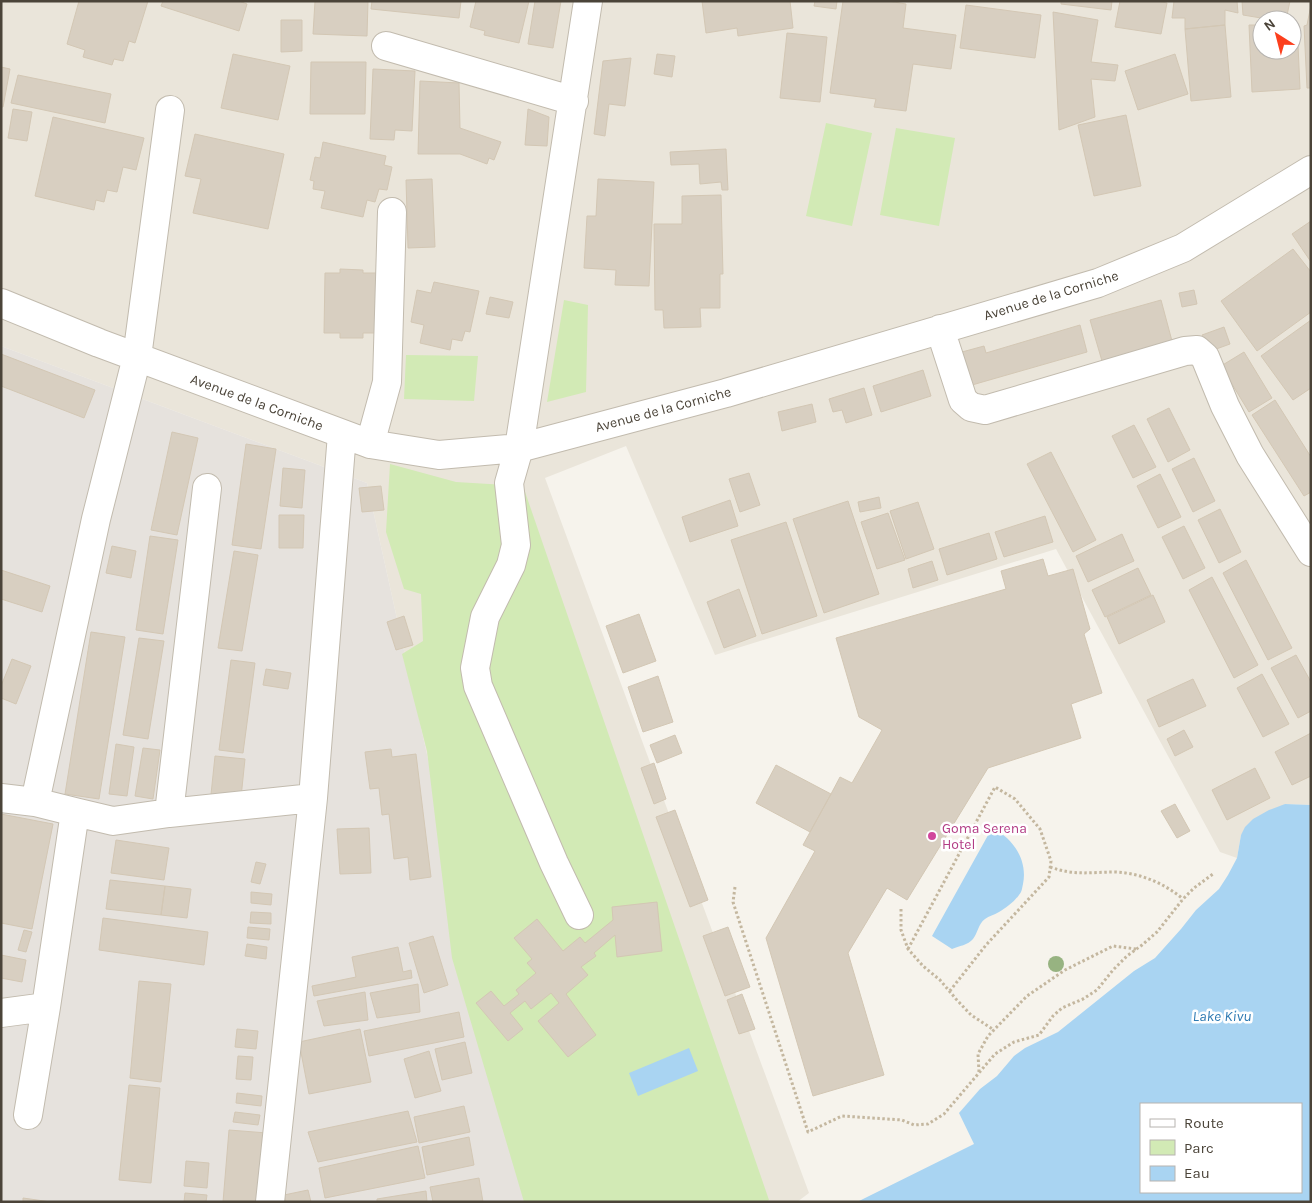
<svg xmlns="http://www.w3.org/2000/svg" width="1312" height="1203" font-family="Karla,sans-serif">
<style>
.residential{fill:#eae5da;fill-rule:evenodd}
.industrial{fill:#e6e2dd}
.green{fill:#d2eab5}
.water{fill:#a9d4f2;fill-rule:evenodd}
.building{fill:#d8cfc1;stroke:#d3c7b4}
.lines{fill:none;stroke-linecap:round;stroke-linejoin:round}
.minor-casing{stroke:#c2bbae;stroke-width:30}
.path{stroke:#c4b79f;stroke-width:3;stroke-dasharray:2.5 2.5;stroke-linecap:butt}
.minor{stroke:#fff;stroke-width:28}
.tree{fill:#97b381}
.hotel-dot{fill:#d1479c;stroke:#fff;stroke-width:2}
.labels{text-anchor:middle;stroke-width:5;stroke-linejoin:round;paint-order:stroke}
.street-label{font-size:14px;fill:#4b4439;stroke:#fff}
.hotel-label{font-size:14px;fill:#b23c85;stroke:#fff;text-anchor:start}
.water-label{font-size:15px;font-style:italic;fill:#2e7ab2;stroke:#fff}
</style>
<rect width="100%" height="100%" fill="#f6f3ec"/>
<!-- residential -->
<path class="residential" d="M1,1h1310v804l-26,-1 -44,31 -4,23 -17,-6 -164,-303 -341,106 -89,-209 -81,32 264,715 -12,9h-271l-159,-719 -366,-137zM1262,20h30v30h-30z"/>
<!-- industrial -->
<path class="industrial" d="M1,346l366,137 159,719h-525z"/>
<!-- green -->
<path class="green" d="M826,123l46,10 -20,93 -46,-10z
M896,128l59,10 -16,88 -59,-11z
M564,300l24,5 -2,87 -39,10z
M406,355l72,1 -4,45 -70,-2z
M390,464l66,18 67,4 246,714 -3,2h-242l-72,-244 -25,-207 -25,-97 21,-13 -2,-47 -17,-5 -18,-57z"/>
<!-- water -->
<path class="water" d="M1285,804l26,1v397h-454l117,-58 -15,-31 21,-24 17,-13 17,-20 11,-8 33,-16 76,-61 21,-13 26,-29 15,-19 23,-21 9,-14 9,-17 4,-23 4,-8 8,-8 16,-9zM1141,1104h160v88h-160z
M992,828c21,10 36,32 31,56 -1,4 -1,8 -4,11 -5,7 -13,13 -20,17 -5,3 -10,4 -14,7 -7,5 -7,14 -12,20 -5,6 -14,7 -21,10l-20,-13z
M689,1048l9,23 -60,25 -9,-23z"/>
<!-- building -->
<path class="building" d="M79,1h69l-13,42 -6,-2 -6,20 -9,-2 -2,6 -29,-8 2,-7 -18,-6z
M163,1h76l8,3 -8,27 -78,-25z
M315,1h53l-1,35 -54,-2z
M372,1h89l-2,17 -88,-9z
M476,1h53l-10,42 -35,-8 1,-4 -15,-4z
M535,1h26l-8,47 -25,-4z
M702,1h88l3,27 -55,8 -1,-8 -31,5z
M815,1h22l-1,8 -22,-3z
M843,1h45l18,3 -3,24 53,7 -5,34 -38,-5 -7,47 -32,-4 2,-8 -46,-6z
M1061,1h51l-1,9 -50,-6z
M1120,1h37l10,2 -6,31 -46,-7z
M1174,1h63l1,12 -13,-3v15l-40,4v-11h-13z
M1242,1h48l-4,19h-13l-30,-5z
M966,5l75,10 -6,43 -75,-10z
M1311,5v83h-4l-3,-62 3,-1z
M1053,12l45,8 -7,42 27,3 -3,16 -24,-2 4,38 -36,13z
M281,20h21v31l-21,1z
M1292,23h5l3,66 -48,3 -3,-67h13v25h30z
M1225,25l6,72 -40,4 -6,-72z
M787,33l40,4 -7,65 -40,-4z
M233,54l57,12 -12,54 -57,-12z
M657,54l18,2 -3,21 -18,-3z
M1175,54l13,40 -50,16 -13,-39z
M631,58l-6,48 -16,-2 -4,32 -11,-2 9,-73z
M311,62h55l-1,52h-55z
M1,67l9,2 -7,38h-2z
M373,69l42,2 -3,60 -17,-1 -1,10 -24,-1z
M18,75l93,19 -6,29 -94,-20z
M420,81l39,2 1,45 41,14 -7,18 -5,-2 -2,6 -27,-10h-42z
M13,109l19,3 -5,29 -19,-3z
M528,109l21,8 -2,29 -22,-1z
M1126,115l15,71 -47,10 -16,-71z
M53,117l91,21 -8,32 -13,-3 -6,25 -10,-2 -3,12 -8,-2 -2,10 -59,-14z
M195,134l89,20 -16,75 -75,-16 8,-34 -16,-3z
M323,142l63,14 -2,9 8,2 -5,23 -8,-1 -4,13 -8,-2 -4,17 -42,-9 4,-17 -12,-2 1,-8 -4,-1 5,-23 5,1z
M726,149l2,41h-6l-1,-8 -21,2 -1,-20 -28,1 -1,-13z
M432,179l3,68 -27,1 -2,-68z
M598,179l56,3 -5,104 -34,-1 1,-15 -32,-2 3,-52h9z
M721,195l2,79h-3v34h-20l1,19 -37,1 -1,-18h-8l-1,-86h28v-28z
M1311,221v41l-19,-28z
M1293,249l18,23v40l-54,39 -36,-50z
M340,269l23,1v3h20l-1,60h-19v5h-23v-5h-16l1,-60h15z
M434,282l45,9 -9,41 -5,-1 -3,10 -10,-2 -2,11 -30,-7 4,-18 -13,-3 6,-32 14,3z
M1194,290l3,14 -15,3 -3,-14z
M490,297l23,5 -4,16 -23,-4z
M1161,300l11,41 -70,20 -12,-41z
M1311,320v68l-18,12 -32,-44z
M1080,325l7,27 -115,33 -10,-33 22,-6 2,7z
M1224,327l6,17 -22,8 -6,-17z
M1244,352l28,46 -23,14 -28,-46z
M1,354l94,36 -11,28 -83,-32z
M923,370l8,26 -50,16 -8,-26z
M864,388l8,27 -26,8 -4,-13 -9,2 -4,-13z
M1275,400l36,57v35l-7,4 -52,-81z
M812,404l4,18 -34,9 -4,-19z
M1169,408l21,42 -22,12 -21,-43z
M1134,425l22,42 -23,11 -21,-42z
M172,432l26,6 -21,97 -26,-5z
M246,444l30,5 -15,100 -29,-4z
M1051,452l45,88 -23,12 -46,-88z
M1194,458l21,43 -22,11 -21,-43z
M283,468l22,2 -3,38 -22,-2z
M749,473l11,32 -20,7 -11,-33z
M1160,474l21,43 -23,11 -21,-42z
M381,486l3,24 -22,2 -3,-24z
M879,497l2,11 -21,4 -2,-10z
M730,500l8,26 -48,16 -8,-25z
M848,501l31,93 -55,19 -31,-94z
M918,502l16,47 -28,10 -16,-48z
M1220,509l21,43 -22,11 -21,-43z
M888,513l17,47 -28,9 -16,-47z
M279,515h25l-1,33h-24z
M1045,516l8,26 -49,15 -9,-25z
M786,522l31,94 -55,18 -31,-94z
M1184,526l21,42 -22,11 -21,-42z
M989,533l8,26 -50,16 -8,-26z
M1122,534l12,27 -46,21 -12,-26z
M150,536l28,4 -15,94 -27,-4z
M112,546l24,5 -5,27 -25,-5z
M234,551l24,4 -16,96 -24,-3z
M1043,559l5,17 25,-7 17,60 -6,5 18,59 -31,11 10,34 -93,30 -81,132 -20,-12 -39,65 36,122 -71,21 -47,-158 49,-87 -12,-6 28,-51 9,-17 12,6 30,-53 -23,-13 -23,-79 170,-49 -5,-18z
M1246,560l46,88 -24,12 -45,-87z
M932,561l6,19 -25,8 -5,-19z
M1138,568l13,27 -46,22 -13,-27z
M1,570l49,16 -8,26 -41,-13z
M1212,577l46,88 -24,13 -45,-88z
M739,589l17,47 -32,12 -17,-46z
M1153,595l12,27 -46,22 -12,-27z
M639,614l17,47 -33,12 -17,-47z
M404,616l9,29 -17,5 -9,-28z
M91,632l34,5 -26,162 -34,-5z
M139,638l25,3 -16,98 -25,-4z
M1296,655l15,27v29l-13,7 -27,-50z
M12,659l19,7 -15,38 -15,-6v-12z
M231,660l24,3 -12,90 -24,-3z
M266,669l25,4 -3,16 -25,-4z
M1262,674l27,50 -26,13 -26,-49z
M658,676l15,46 -30,10 -15,-45z
M1193,679l13,27 -47,21 -12,-27z
M1184,730l9,17 -18,9 -8,-17z
M1311,733v43l-19,9 -17,-33z
M675,735l7,18 -25,10 -7,-18z
M116,744l18,3 -7,49 -18,-2z
M143,748l17,2 -7,49 -18,-3z
M391,749l1,8 24,-3 15,123 -21,3 -2,-23 -14,2 -5,-45 -7,1 -3,-27 -9,1 -5,-37z
M215,756l30,3 -5,48 -30,-3z
M654,763l12,36 -12,5 -13,-36z
M776,765l55,29 -21,38 -54,-29z
M1255,768l15,30 -43,22 -15,-30z
M1175,804l15,27 -13,7 -16,-27z
M675,810l33,90 -18,7 -34,-90z
M1,814l52,10 -21,105 -31,-6z
M369,828l2,45 -31,1 -3,-45z
M116,840l53,8 -5,32 -53,-7z
M256,862l10,2 -6,20 -9,-2z
M110,880l55,6 -4,29 -55,-6z
M165,886l26,3 -4,29 -26,-3z
M251,892l21,2 -1,11 -20,-2z
M657,902l5,49 -45,6 -2,-22 -21,18 2,3 -15,11 7,8 -22,19 30,41 -28,22 -30,-36 21,-18 -8,-10 -20,16 -6,-8 -15,12 13,16 -15,12 -32,-38 15,-12 13,15 15,-12 -3,-4 20,-17 -9,-10 5,-4 -18,-21 23,-19 26,32 17,-14 5,6 28,-23 -1,-13z
M251,912l20,1v11l-21,-1z
M103,918l105,14 -4,33 -105,-15z
M248,927l22,2 -1,11 -22,-2z
M728,927l22,60 -25,9 -22,-60z
M24,930l8,2 -6,20 -8,-2z
M433,936l15,49 -24,8 -15,-50z
M247,944l20,3 -1,12 -21,-3z
M398,947l5,25 8,-2 1,8 -98,18 -2,-10 44,-9 -4,-20z
M1,955l25,5 -4,22 -21,-4z
M139,981l32,3 -10,98 -31,-4z
M418,984l2,28 -43,6 -7,-25z
M365,992l3,28 -44,6 -7,-25z
M742,994l13,35 -16,5 -12,-34z
M459,1012l5,25 -95,19 -5,-25z
M237,1029l21,2 -2,18 -21,-2z
M360,1029l11,53 -62,12 -10,-52z
M465,1042l7,31 -30,7 -7,-31z
M429,1051l12,40 -26,7 -11,-39z
M238,1056l15,1 -2,23 -15,-1z
M129,1085l31,3 -9,95 -32,-3z
M237,1093l25,3 -1,10 -25,-3z
M464,1106l6,26 -51,11 -5,-26z
M408,1111l9,31 -99,20 -10,-30z
M235,1112l25,3 -2,10 -25,-3z
M229,1130l38,3 -6,69h-38z
M469,1137l5,28 -47,10 -5,-28z
M418,1146l7,32 -100,20 -6,-30z
M186,1161l23,2 -2,25 -23,-2z
M479,1178l4,24h-50l-3,-15z
M308,1190l3,12h-25l-2,-7z
M426,1191l1,11h-50v-3z
M185,1193l22,2 -1,7h-22z
M23,1198l28,4h-28z"/>
<g class="lines">
<!-- minor casing -->
<g class="minor-casing">
<path id="minor" d="M386,46l188,55
M1,303l98,40 271,101 69,11 80,-7 207,-55 372,-110 85,-35 128,-78
M940,329l23,71 8,7 14,3 200,-59 12,-1 8,7 20,49 25,49 61,97
M370,444l17,-62 5,-170
M1,798l34,4 61,-283 41,-162 33,-247
M75,812l38,9 56,-8 144,-15
M169,813l38,-325
M579,915l-25,-52 -76,-177 -3,-18 10,-51 26,-52 5,-20 -7,-62 10,-35 69,-447
M1,1013l45,-6
M28,1115l18,-108 29,-195 -40,-10
M270,1202l43,-404 29,-364"/>
</g>
<!-- path -->
<path class="path" d="M1050,867c25,9 40,5 65,5 25,1 49,11 68,27
M735,887l-2,15 75,230 34,-16 60,4 12,5 14,-1 16,-10 51,-60 19,-12 25,-7 14,-19 9,-8 21,-9 14,-9 16,-20 14,-14 15,-11 15,-13 26,-33 11,-11 19,-14
M901,909v21l7,19 15,17 17,14 16,19 15,16 23,15
M908,949l87,-162 20,12 25,30 11,32 -2,16 -63,68 -37,47
M979,1072l-1,-18 10,-18 39,-40 38,-26 48,-24 23,3"/>
<!-- minor -->
<use href="#minor" class="minor"/>
</g>
<!-- trees -->
<circle class="tree" cx="1056" cy="964" r="8"/>
<!-- markers -->
<circle class="hotel-dot" cx="932" cy="836" r="5"/>
<g class="labels">
<!-- street labels -->
<g class="street-label">
<text transform="translate(1051 295) rotate(-17)" y="5">Avenue de la Corniche</text>
<text transform="translate(257 402) rotate(20)" y="5">Avenue de la Corniche</text>
<text transform="translate(663 409) rotate(-15)" y="5">Avenue de la Corniche</text>
</g>
<!-- hotel labels -->
<g class="hotel-label">
<text x="942" y="833">Goma Serena<tspan x="942" dy="16">Hotel</tspan></text>
</g>
<!-- water labels -->
<g class="water-label">
<text x="1222" y="1021">Lake Kivu</text>
</g>
</g>
<!-- border -->
<rect width="1312" height="1203" fill="none" stroke="#4b4439" stroke-width="5"/>
<!-- legend -->
<rect x="1140" y="1103" width="162" height="90" fill="#ffffff" stroke="#b7b4b0"/>
<rect x="1150" y="1119" width="25" height="8" fill="#ffffff" stroke="#b7b4b0"/>
<text x="1184" y="1128" font-size="15" fill="#4b4439">Route</text>
<rect x="1150" y="1140" width="25" height="15" fill="#d2eab5" stroke="#b7b4b0"/>
<text x="1184" y="1153" font-size="15" fill="#4b4439">Parc</text>
<rect x="1150" y="1166" width="25" height="15" fill="#a9d4f2" stroke="#b7b4b0"/>
<text x="1184" y="1178" font-size="15" fill="#4b4439">Eau</text>
<!-- north arrow -->
<g transform="translate(1277 35) rotate(324)"><circle r="24" fill="#ffffff" stroke="#b7b4b0"/>
<path d="M0-4L9 19L0 12L-9 19Z" fill="#fc3f1d"/>
<text y="-8" font-size="14" font-weight="bold" text-anchor="middle" fill="#4b4439">N</text>
</g>
</svg>
